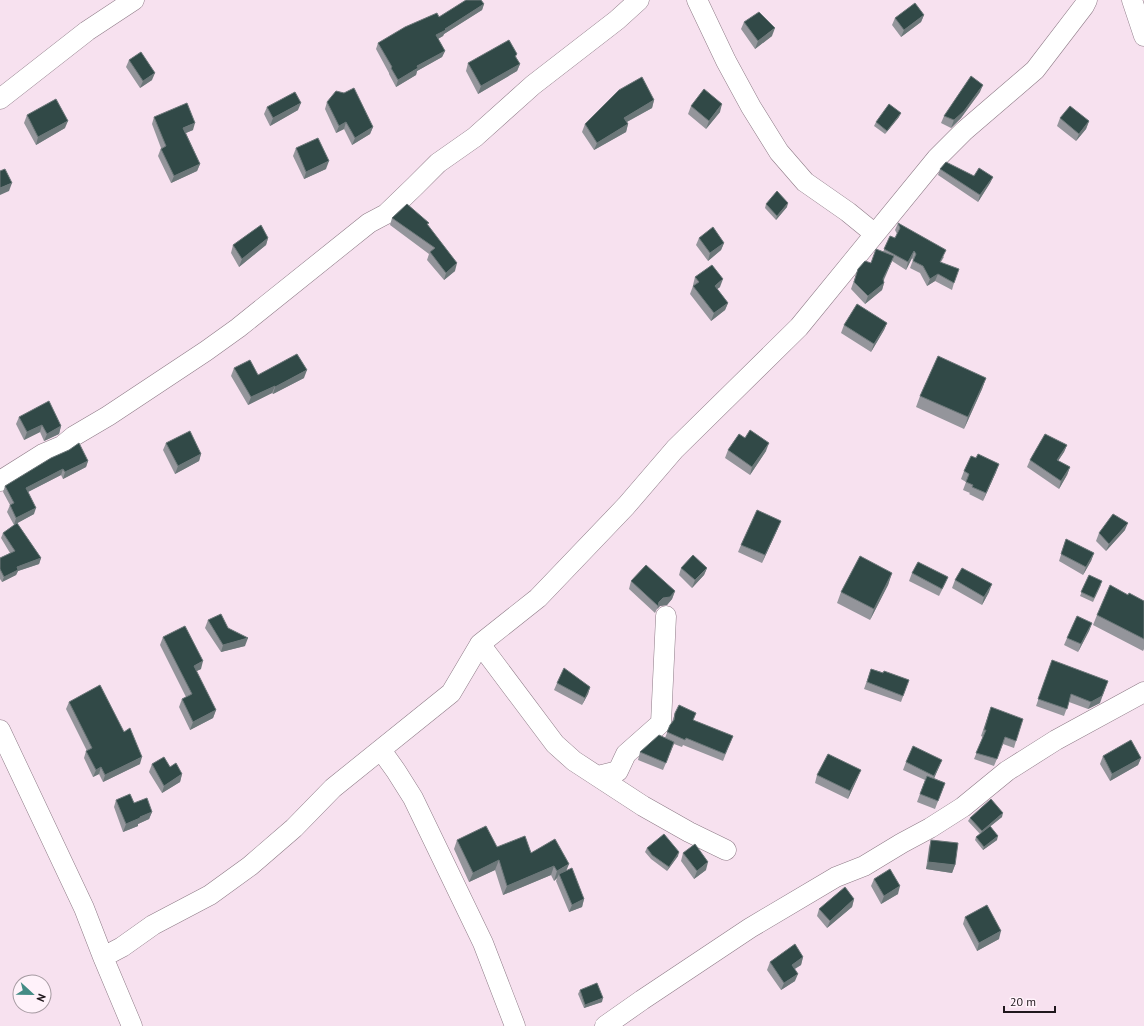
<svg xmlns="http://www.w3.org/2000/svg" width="1144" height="1026" font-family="'PT Sans',sans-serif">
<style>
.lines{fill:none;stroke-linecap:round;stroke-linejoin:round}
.street-casing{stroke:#8d7a86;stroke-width:21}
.street{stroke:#fff;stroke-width:20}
.wall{fill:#94959b}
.shaded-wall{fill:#6c7779}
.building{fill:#314947;stroke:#6c7779}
</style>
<rect width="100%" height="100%" fill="#f7e1ef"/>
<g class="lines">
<!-- street casing -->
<g class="street-casing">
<path id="street" d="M697,0l29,61 25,46 28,45 26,30 43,30 27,22
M1132,0l12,36
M0,99l87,-68 47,-31
M0,481l43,-27 19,-8 12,-10 34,-20 98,-65 32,-23 131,-105 17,-9 29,-28 23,-23 37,-26 58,-52 84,-65 22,-20
M480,644l75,100 19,17 69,45 46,26 37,18
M0,730l84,178 19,49 29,69
M381,750l15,21 17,27 70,145 32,83
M598,776l20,-5 8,-17 35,-31 5,-107
M103,957l19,-10 31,-22 57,-30 40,-29 44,-38 39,-40 118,-95 29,-49 58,-46 88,-92 49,-57 124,-122 138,-169 27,-27 71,-61 49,-64 3,-6
M605,1026l37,-26 108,-72 86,-51 28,-11 38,-23 28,-15 33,-21 44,-36 49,-31 88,-48"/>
</g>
<!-- street -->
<use href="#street" class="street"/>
</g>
<!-- wall -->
<path class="wall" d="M484,4l-2,6 -38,24 -1,2 -5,3 7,12 -3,6 -25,14 -1,4 -20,12 -7,-13v-1l-13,-24 2,-6 61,-26z
M924,15l-3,7 -20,15 -9,-12 3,-7z
M744,22l28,14 -17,13 -14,-20z
M517,54l-1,3 4,7 -3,7 -39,23 -12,-23 2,-8z
M129,60l23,20 -12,8 -14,-21z
M980,92l-19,26 -10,10 -10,-5 3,-7z
M654,100l-2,8 -25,14 1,2 -2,8 -32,18 -12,-18 3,-8z
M327,102l46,25 -3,7 -18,11 -8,-16 -8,4 -11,-24z
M691,106l29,6 -14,17 -18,-15z
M267,107l31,3 -28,16 -6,-12z
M27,115l38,13 -29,17 -12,-22z
M154,117l39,13 -7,3 14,31 -3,7 -26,12 -13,-27 3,-8 -9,-24z
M899,117l-14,17 -11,-8 2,-4z
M1060,118l29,3 -3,8 -10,12 -19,-15z
M296,148l30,21 -22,10 -11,-23z
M940,169l34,7 19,1 -3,6 -12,19 -40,-27z
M766,204l21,3 -11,13 -11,-12z
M392,218l36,7 27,46 -11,9 -17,-20 2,-6 -39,-29z
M898,223l46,34 -3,5 13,21 -2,7 -17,-9 -8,5 -7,-13 -10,-5 3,-8 -1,-2 -6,12 -14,-9 -8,19v3l-2,7 -17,14 -14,-15 7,-20 13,-6 12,-11 7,-16 5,2 2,-4 -2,-4z
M268,238l-2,7 -27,22 -8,-14 2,-8z
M699,238l25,5 -3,7 -13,11 -12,-16z
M695,277l25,10 -3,2 11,14 -3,7 -14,11 -21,-27 3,-8v-1z
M887,323l-3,7 -13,22 -30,-19 3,-8z
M234,368l24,7 46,3 -31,16 -1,-1 -24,12 -17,-29z
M986,378l-4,11 -18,40 -48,-22 4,-11z
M19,417l42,9 -2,8 -15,7 -4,-9 -16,8 -8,-16z
M745,438l21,13 -16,24 -25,-17 3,-8z
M166,443l35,11 -2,7 -24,13 -12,-24z
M1067,445l-3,7 -6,9 12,6 -3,8 -8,14 -32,-22 3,-7z
M976,458l20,14 -13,29 -14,-7 1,-1 -7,-3 3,-8 -5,-3 3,-8z
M88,461l-2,6 -23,12 -2,-4 -33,17 6,22 -17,9 24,35 -2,6 -21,7 -2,4 -14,7 -2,-3v-21l10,-5 -9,-15 2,-5 11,-8 -7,-13 3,-7 -7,-13 2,-6z
M778,528l-16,35 -24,-11 3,-7z
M1125,530l-19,21 -10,-10 3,-8z
M1066,539l28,14 -3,8 -8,14 -24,-14z
M681,568h26l-3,7 -12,13 -13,-13z
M892,573l-4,12 -18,35 -33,-17 4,-11z
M912,573l36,4 -3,7 -6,12 -30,-15z
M1089,575l12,10 -8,17 -13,-6z
M955,580l34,12 -7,13 -30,-17z
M631,581l44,10 -3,8 -5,6 -7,1 -3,3 -2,4 -26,-24z
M1128,595l16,6v48l-1,2 -50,-26 4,-10z
M208,620l20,8 17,18 -24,6 -16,-24z
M1092,623l-3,8 -11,21 -14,-7 3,-7z
M163,637l38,32 -5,2 20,39 -3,8 -23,12 -11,-23 3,-8 4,-2 -26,-52z
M1052,660l48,43 -12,6 -19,-7 -5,14 -28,-10z
M871,669l38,11 -8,22 -37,-13z
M557,683l33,4 -2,7 -6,11 -28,-15z
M69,702l71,62 -37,18 -4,-8 -6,3 -9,-19 2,-7h1l-21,-42z
M991,707l25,34 -2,7 -11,-4 -9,22 -20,-7 9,-22 -2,-1z
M675,713l58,23 -10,25 -40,-16 -1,2 -8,-3 -11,26 -25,-10 2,-8 25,-14 5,-13 2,-3z
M1103,756l38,2 -3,7 -28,16 -10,-17z
M942,760l-8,18 11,5 -10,26 -18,-7 8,-22 -22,-10 3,-8z
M152,764l18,3 12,7 -2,8 -18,11 -13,-21z
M817,775l41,2 -10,22 -33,-16z
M116,800l18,3 18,9 -3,7 -11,5v2l-15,6 -9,-25z
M1002,817l-12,9 7,14 -14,10 -8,-10 1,-3 4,-3 -12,-13 2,-3z
M457,840l40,7 34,6 36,18 17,28 -2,8 -13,5 -13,-31 1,-3 -3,3 -3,-6 -48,20 -8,-25 -26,12 -15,-33z
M931,840l24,25 -3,8 -26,-4 3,-22z
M647,848l31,8 -11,15 -16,-12 -6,-7z
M683,853l23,17 -12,9 -13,-18z
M874,879l24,15 -17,10 -10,-18z
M854,899l-2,8 -25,21 -10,-12 2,-7z
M965,917l34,22 -22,12 -14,-27z
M803,957l-2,8 -6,4v12l-14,9 -14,-20 3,-8z
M580,990l22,12 -18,6 -6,-14z"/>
<!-- shaded-wall -->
<path class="shaded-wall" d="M484,4l-2,6 -38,24 -1,2 -9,5 2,-6 9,-6z
M924,15l-3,7 -20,15 3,-7z
M775,28l-3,8 -17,13 3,-8z
M445,51l-3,6 -25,14 -1,4 -20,12 2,-7 19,-14z
M520,64l-3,7 -39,23 3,-8z
M155,73l-3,7 -12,8 3,-7z
M983,85l-3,7 -19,26 -10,10 3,-8z
M654,100l-2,8 -31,17 3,-7z
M301,103l-3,7 -28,16 3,-8z
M722,104l-2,8 -14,17 3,-8z
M901,113l-2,4 -14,17 2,-3z
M68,121l-3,7 -29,17 2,-8z
M1089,121l-3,8 -10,12 3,-7z
M346,122l-2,7 -8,4 3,-7z
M195,123l-2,7 -12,5 2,-7z
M628,124l-2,8 -32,18 3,-7z
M373,127l-3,7 -18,11 3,-7z
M329,161l-3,8 -22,10 2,-7z
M200,164l-3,7 -26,12 3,-7z
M993,177l-3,6 -12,19 2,-7z
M12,183l-3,8 -9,4v-7z
M788,203l-1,4 -11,13 1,-4z
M268,238l-2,7 -27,22 3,-8z
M724,243l-3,7 -13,11 2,-8z
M914,251l-2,7 -6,12 2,-8z
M894,256l-13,29 3,-2 -2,7 -17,14 3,-8 15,-17z
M457,263l-2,8 -11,9 2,-7z
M938,274l-3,7 -8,5 3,-7z
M723,279l-3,8 -8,6 3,-7z
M728,303l-3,7 -14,11 3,-8z
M887,323l-3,7 -13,22 3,-8z
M307,370l-3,8 -31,16 2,-7z
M986,378l-4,11 -18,40 4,-12z
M275,386l-3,7 -24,12 3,-8z
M42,425l-2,7 -16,8 3,-8z
M61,426l-2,8 -15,7 3,-7z
M769,443l-3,8 -16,24 2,-8z
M1067,445l-3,7 -10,15 3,-7z
M201,454l-2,7 -24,13 3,-8z
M88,461l-2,6 -23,12 2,-7z
M999,464l-3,8 -13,29 3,-8z
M1070,467l-3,8 -8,14 2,-8z
M63,469l-2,6 -37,19 2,-6z
M36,508l-2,6 -20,11 2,-7z
M781,521l-3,7 -16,35 3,-8z
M1128,523l-3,7 -19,21 3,-7z
M1094,553l-3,8 -8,14 3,-8z
M41,558l-2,6 -21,7 -2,4 -14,7 2,-5 13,-10z
M707,568l-3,7 -12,13 3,-8z
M892,573l-4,12 -18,35 4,-11z
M992,584l-3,8 -7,13 2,-8z
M675,591l-3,8 -5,6 -7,1 -3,3 2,-7 4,-4z
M1092,623l-3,8 -11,21 3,-8z
M248,638l-3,8 -24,6 2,-7z
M203,661l-2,8 -10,5 3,-8z
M1108,681l-8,22 -12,6 3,-7z
M590,687l-2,7 -6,11 3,-7z
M216,710l-3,8 -23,12 3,-8z
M142,757l-2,7 -37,18 2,-7z
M1141,758l-3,7 -28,16 2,-7z
M942,760l-3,7 -7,16 2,-7z
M101,767l-2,7 -6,3 3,-7z
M861,770l-3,7 -10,22 2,-8z
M182,774l-2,8 -18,11 2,-7z
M152,812l-3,7 -11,5v2l-15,6 3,-8 14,-7z
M1003,813l-1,4 -21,17 1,-3z
M998,836l-1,4 -14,10 1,-3z
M679,852l-1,4 -11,15 2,-4z
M499,860l-4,10 -26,12 4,-9z
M708,862l-2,8 -12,9 3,-8z
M928,862l27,3 -3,8 -26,-4z
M569,864l-4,10h-6l-2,4 -3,3 3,-10z
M554,866l-3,9 -48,20 4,-9z
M900,886l-2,8 -17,10 3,-8z
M584,899l-2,8 -13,5 3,-7z
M854,899l-2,8 -25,21 3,-7z
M1001,931l-2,8 -22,12 2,-8z
M803,957l-2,8 -12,7 3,-7z
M798,974l-3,7 -14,9 3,-7z
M603,998l-1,4 -18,6 1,-3z"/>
<!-- building -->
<path class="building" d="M466,0h15l3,4 -39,25 1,1 -10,5 9,16 -28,15 1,2 -20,12 -7,-12 1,-1 -14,-24 27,-16 32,-14 2,4z
M915,3l9,12 -20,15 -9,-12z
M759,12l16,16 -17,13 -14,-19z
M509,40l8,14 -2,2 5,8 -39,22 -13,-23z
M141,52l14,21 -12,8 -14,-21z
M971,76l12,9 -19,26 -10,9 -10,-4z
M642,77l12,23 -30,18 4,6 -31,19 -12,-19 34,-34z
M354,88l19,39 -18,11 -9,-16 -7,4 -12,-24 9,-11 8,2z
M704,89l18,15 -13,17 -18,-15z
M295,92l6,11 -28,15 -6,-11z
M56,99l12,22 -30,16 -11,-22z
M187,103l8,20 -12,5 17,36 -26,12 -13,-27 5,-3 -12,-29z
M889,104l12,9 -14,18 -11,-9z
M1070,106l19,15 -10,13 -19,-16z
M318,138l11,23 -23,11 -10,-24z
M946,162l28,14 5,-8 14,9 -13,18 -40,-26z
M5,169l7,14 -12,5v-17z
M777,191l11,12 -11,13 -11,-12z
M407,204l22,19 -2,1 30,39 -11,10 -16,-21 5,-4 -43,-30z
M898,223l48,27 -6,12 19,7 -5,14 -16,-9 -8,5 -7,-13 -10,-5 3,-7 -2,-3 -6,11 -24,-13 6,-13 5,2 5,-10z
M261,225l7,13 -26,21 -9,-14z
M713,227l11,16 -14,10 -11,-15z
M876,249l18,7 -11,23 1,4 -16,13 -14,-14 4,-13 7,-8 6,2z
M712,265l11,14 -8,7 13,17 -14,10 -21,-27 6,-4 -4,-5z
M857,304l30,19 -13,21 -30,-19z
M297,354l10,16 -32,17v-1l-24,11 -17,-29 16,-8 8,15z
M938,356l48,22 -18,39 -48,-21z
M49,401l12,25 -14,8 -5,-9 -15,7 -8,-15z
M750,430l19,13 -17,24 -24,-17 11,-16 6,4z
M190,431l11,23 -23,12 -12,-23z
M1045,434l22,11 -10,15 13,7 -9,14 -31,-21z
M79,443l9,18 -23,11 -2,-3 -37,19 10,20 -20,10 -6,-13 4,-2 -9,-17 46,-28 18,-8z
M978,454l21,10 -13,29 -14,-6 1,-2 -7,-3 3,-8 -5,-3 7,-15 5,2z
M757,510l24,11 -16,34 -24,-10z
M1113,514l15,9 -19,21 -10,-11z
M17,523l24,35 -24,9 1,3 -14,7 -4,-8v-11l15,-7 -12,-18z
M1066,539l28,14 -8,14 -25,-13z
M693,555l14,13 -12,12 -14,-12z
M860,556l32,17 -18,36 -33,-17z
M918,562l30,15 -6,12 -30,-16z
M646,565l29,26 -5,6 -7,1 -4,4 -1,4 -27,-25z
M962,568l30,16 -8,13 -29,-17z
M1089,575l13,6 -8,17 -13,-6z
M1110,585l18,10 1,-2 15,8v38l-47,-24z
M221,614l7,14 20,10 -25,7 -15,-25z
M1077,616l15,7 -11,21 -14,-6z
M185,626l18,35 -9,5 22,44 -23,12 -11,-23 10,-5 -29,-57z
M1052,660l56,21 -6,15 -11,6 -20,-8 -4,15 -29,-10z
M564,668l26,19 -5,11 -28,-15z
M871,669l12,4 1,-2 25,9 -6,16 -36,-14z
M100,685l24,47 6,-4 12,29 -37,18 -4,-8 -5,3 -10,-19 6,-3 -23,-46z
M679,705l17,8 -3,7 40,16 -8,18 -39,-16 -1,2 -18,-8 3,-7 4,-5 1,-7z
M991,707l32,12 -7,22 -11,-4 -8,22 -21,-6 10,-23h-2z
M659,735l15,7 -8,21 -26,-11z
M1131,740l10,18 -29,16 -9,-18z
M913,746l29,14 -8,16 -28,-14z
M828,754l33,16 -11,21 -33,-16z
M164,757l6,10 6,-4 6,11 -18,12 -12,-22z
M927,776l18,7 -7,18 -18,-7z
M130,794l4,9 13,-5 5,14 -12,5v1l-14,6 -10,-24z
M991,799l12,14 -21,18 -12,-13z
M486,826l11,21 28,-11 6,17 24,-14 14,25 -12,7 -3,-5 -47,20 -8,-26 -26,13 -16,-33z
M990,826l8,10 -14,11 -8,-10z
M664,834l15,18 -10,15 -17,-12 -5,-7z
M931,840l27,3 -3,22 -27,-3z
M695,844l13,18 -11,9 -14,-18z
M572,868l12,31 -12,6 -13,-31z
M890,869l10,17 -16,10 -10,-17z
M845,887l9,12 -24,22 -11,-12z
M987,905l14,26 -22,12 -14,-26z
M795,944l8,13 -11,8 6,9 -14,9 -14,-21z
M597,983l6,15 -18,7 -5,-15z"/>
<!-- north arrow -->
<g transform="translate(32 994) rotate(112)"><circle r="19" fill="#fff2fa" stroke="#a59aa1"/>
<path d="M0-3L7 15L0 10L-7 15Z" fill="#448b85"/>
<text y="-6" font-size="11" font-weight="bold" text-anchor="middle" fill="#1f171c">N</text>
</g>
<!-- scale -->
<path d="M1004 1006v6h51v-6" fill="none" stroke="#1f171c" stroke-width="2"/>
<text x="1010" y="1006" font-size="12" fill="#1f171c" stroke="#fff2fa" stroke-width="3" paint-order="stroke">20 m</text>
</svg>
